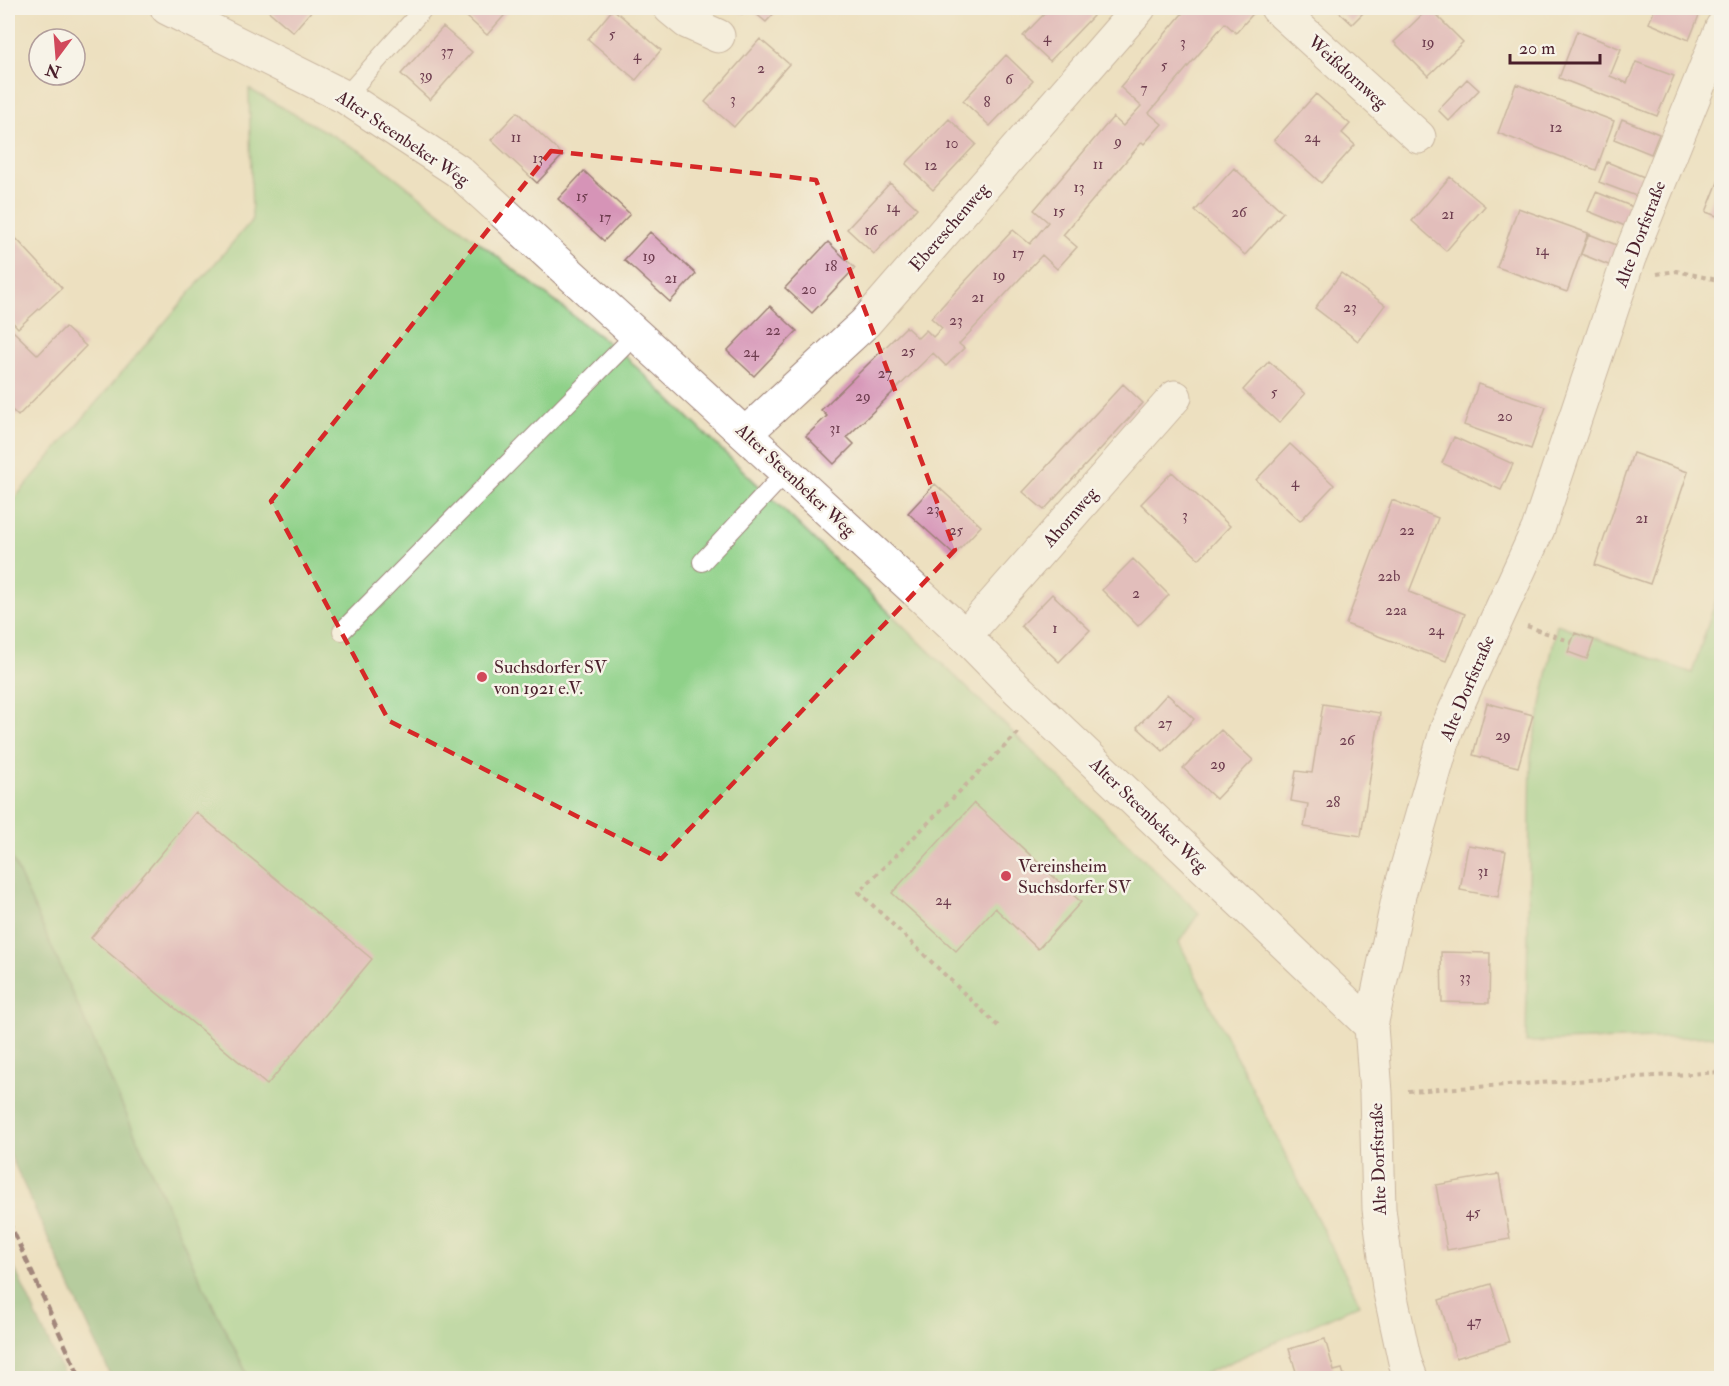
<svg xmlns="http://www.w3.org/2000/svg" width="1729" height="1386" font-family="'IM FELL Double Pica',serif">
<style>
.green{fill:#8fd189;stroke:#6c785a;stroke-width:1.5}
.forest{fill:#73b375;stroke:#5e6950;stroke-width:1.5}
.building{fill:#d694b7}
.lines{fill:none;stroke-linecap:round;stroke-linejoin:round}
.service-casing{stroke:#9c8076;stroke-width:20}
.minor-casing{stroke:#9c8076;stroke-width:35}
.path{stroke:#9c8076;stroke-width:4;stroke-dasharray:4.5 4.5;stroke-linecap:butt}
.service{stroke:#fff;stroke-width:18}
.minor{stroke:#fff;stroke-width:33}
.rail{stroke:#4a1f2b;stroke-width:4.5;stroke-dasharray:9 4.5;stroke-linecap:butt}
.marked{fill:none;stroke:#d62828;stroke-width:4.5;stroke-dasharray:12 8;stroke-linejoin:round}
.poi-dot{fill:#d1495b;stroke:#f7f3e8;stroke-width:2}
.labels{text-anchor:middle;stroke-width:5;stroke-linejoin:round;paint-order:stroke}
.number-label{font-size:15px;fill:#6d3c4e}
.street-label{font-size:18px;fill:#4a1f2b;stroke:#f7f3e8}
.poi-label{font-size:18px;fill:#4a1f2b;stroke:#f7f3e8;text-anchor:start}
</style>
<rect width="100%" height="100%" fill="#f7f3e8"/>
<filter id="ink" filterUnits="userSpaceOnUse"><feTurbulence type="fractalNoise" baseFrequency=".0167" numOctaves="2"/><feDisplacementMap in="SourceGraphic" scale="12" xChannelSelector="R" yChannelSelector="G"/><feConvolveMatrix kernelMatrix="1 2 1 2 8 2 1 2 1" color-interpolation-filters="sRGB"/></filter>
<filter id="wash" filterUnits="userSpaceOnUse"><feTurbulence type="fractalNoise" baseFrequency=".008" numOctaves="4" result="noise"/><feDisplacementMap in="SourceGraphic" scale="24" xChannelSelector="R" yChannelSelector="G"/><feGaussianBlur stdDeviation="1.35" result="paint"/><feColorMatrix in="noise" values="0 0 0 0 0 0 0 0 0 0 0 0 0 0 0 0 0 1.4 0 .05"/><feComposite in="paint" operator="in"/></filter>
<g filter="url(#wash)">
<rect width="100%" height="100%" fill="#ede0c0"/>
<!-- green -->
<path class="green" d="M249,89l115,64 261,203 574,557 -20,29 181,362 -165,74h-946l-54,-109 -187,-420v-343l244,-286z
M1721,585v451l-195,6 5,-287 26,-131 135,49z"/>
<!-- forest -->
<path class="forest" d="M8,849l187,420 54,109h-137l-104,-228z
M8,1254l57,124h-57z"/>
<g id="blocks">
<!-- building -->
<path class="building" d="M265,8h49l-21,24z
M459,8h52l-24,27 -29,-26z
M734,8h14l-6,6z
M749,8h30l-13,14z
M1050,8h34l9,8 -43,45 -27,-25z
M1187,8h71l-22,25 -11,-10 -76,90 13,11 -18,20 -2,-2 -79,93 14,12 -20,22 -15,-14 -83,89 5,4 -18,18 -13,-13 -86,84 7,7 -20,20 -28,-28 21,-20 -6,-6 85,-83 12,11 8,-8 7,7 9,-9 -11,-10 82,-88 17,14 18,-22 -14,-12 79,-93 10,9 18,-20 -21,-19z
M1335,8h33l-16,16z
M1429,8l34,34 -35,34 -34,-34z
M1655,8h47l-13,32 -40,-17z
M613,9l48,41 -25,30 -48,-41z
M443,27l29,25 -42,48 -29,-26z
M1577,31l44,18 -11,27 17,7 9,-21 38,14 -17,40 -98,-38z
M760,39l29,25 -55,63 -29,-25z
M1006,55l27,26 -43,45 -27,-25z
M1467,79l12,11 -30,31 -11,-11z
M1516,84l98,37 -18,49 -98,-37z
M1316,94l34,30 -8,9 13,12 -34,38 -47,-43z
M517,112l46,43 -26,28 -46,-43z
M949,119l27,25 -43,46 -27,-26z
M1622,119l37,15 -8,20 -37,-15z
M1607,162l37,15 -8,19 -37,-14z
M1234,168l49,44 -38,43 -50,-44z
M584,171l46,43 -26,27 -46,-42z
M1722,172v46l-16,-6z
M1450,177l35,29 -39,45 -34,-30z
M890,183l27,25 -43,46 -27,-25z
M1596,192l37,15 -8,19 -37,-15z
M1518,208l70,25 -21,59 -70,-25z
M650,232l46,42 -26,28 -46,-42z
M11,233l51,55 -44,40 -10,-11v-81z
M1589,234l30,12 -8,20 -30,-12z
M828,242l27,26 -43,45 -27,-25z
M1341,273l44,32 -27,36 -43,-33z
M770,306l27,25 -43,45 -27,-25z
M65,327l21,19 -68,70 -10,-10v-71l4,-5 26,25z
M1269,361l36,33 -26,29 -36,-33z
M1123,384l20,19 -99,107 -21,-18z
M1478,384l68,23 -15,42 -67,-24z
M1454,437l59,27 -12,26 -59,-27z
M1290,444l44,41 -34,36 -44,-41z
M1633,453l55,19 -38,112 -55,-19z
M1172,472l58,54 -31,33 -58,-55z
M935,484l46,42 -27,29 -46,-42z
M1392,500l46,18 -29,74 56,22 -19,47 -100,-37z
M1133,559l36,36 -31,31 -36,-36z
M1052,594l38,36 -31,32 -38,-36z
M1575,633l19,7 -7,19 -19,-7z
M1167,694l27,25 -31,32 -26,-24z
M1487,703l46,12 -15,52 -45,-12z
M1323,704l57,9 -19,123 -57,-9 4,-23 -17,-3 5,-30 16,2z
M1221,730l32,30 -37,39 -33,-31z
M974,803l107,99 -43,47 -43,-41 -39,43 -64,-58z
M196,812l176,147 -105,126 -176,-147z
M1468,845l38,6 -8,46 -38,-7z
M1441,952l49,1 -1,50 -47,-1z
M1499,1174l11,65 -63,11 -11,-65z
M1491,1284l18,58 -53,16 -17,-58z
M1325,1339l9,32 8,-2 3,9h-47l-9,-29z"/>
</g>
</g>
<g filter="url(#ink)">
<use href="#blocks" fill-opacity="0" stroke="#9c8076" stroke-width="1.5"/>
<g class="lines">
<!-- service casing -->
<g class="service-casing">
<path id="service" d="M345,97l79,-89
M702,562l85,-91
M342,631l294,-297"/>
</g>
<!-- minor casing -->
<g class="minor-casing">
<path id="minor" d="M167,8l178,89 113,74 507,465 42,43 364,347
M670,8l17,14 31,14
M1277,8l142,129
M746,433l119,-110 274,-315
M965,636l210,-239
M1411,1378l-6,-16 -16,-74 -10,-79 -3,-116 -5,-67 28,-131 48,-167 91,-199 91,-271 93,-231"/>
</g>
<!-- path -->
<path class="path" d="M1657,274l19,-3 46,10
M1527,626l45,16
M998,1026l-139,-134 159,-159
M1408,1091l314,-19"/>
<!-- service -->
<use href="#service" class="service"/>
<!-- minor -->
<use href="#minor" class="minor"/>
<!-- rail -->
<path class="rail" d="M8,1220l72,158"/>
</g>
</g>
<!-- marked area -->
<path d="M0 0H1729V1386H0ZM551,151l265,29 139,370 -294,309 -272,-138 -118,-220z" fill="#ede0c0" fill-opacity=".55" fill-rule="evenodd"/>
<path class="marked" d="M551,151l265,29 139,370 -294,309 -272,-138 -118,-220z"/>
<!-- markers -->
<g class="poi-dot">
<circle cx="482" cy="677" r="6"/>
<circle cx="1006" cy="876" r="6"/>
</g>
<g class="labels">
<!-- number labels -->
<g class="number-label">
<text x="612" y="39">5</text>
<text x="1047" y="42">4</text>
<text x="1183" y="47">3</text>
<text x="1428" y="47">19</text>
<text x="447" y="56">37</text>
<text x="637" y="60">4</text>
<text x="1164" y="70">5</text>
<text x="761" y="73">2</text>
<text x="426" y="80">39</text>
<text x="1009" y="84">6</text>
<text x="1144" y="93">7</text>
<text x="733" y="104">3</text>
<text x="987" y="107">8</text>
<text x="1556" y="132">12</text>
<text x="516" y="142">11</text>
<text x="1312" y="142">24</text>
<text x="1118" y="146">9</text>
<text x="952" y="148">10</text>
<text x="538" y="163">13</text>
<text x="1098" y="169">11</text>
<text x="931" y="170">12</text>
<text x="1079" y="192">13</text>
<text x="582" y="201">15</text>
<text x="893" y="212">14</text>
<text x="1059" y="216">15</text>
<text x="1239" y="217">26</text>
<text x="1448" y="219">21</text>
<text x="605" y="222">17</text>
<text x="871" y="235">16</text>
<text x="1542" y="255">14</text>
<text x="1018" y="258">17</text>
<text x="649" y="261">19</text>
<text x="831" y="271">18</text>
<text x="999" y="280">19</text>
<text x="671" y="283">21</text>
<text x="809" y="294">20</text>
<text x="978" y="302">21</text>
<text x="1350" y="312">23</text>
<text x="956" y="325">23</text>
<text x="773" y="335">22</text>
<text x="908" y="356">25</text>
<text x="751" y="357">24</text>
<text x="885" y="378">27</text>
<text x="1274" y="397">5</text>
<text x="863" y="401">29</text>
<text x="1505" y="421">20</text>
<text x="835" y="433">31</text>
<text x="1295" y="487">4</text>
<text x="933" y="514">23</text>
<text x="1185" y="520">3</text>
<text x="1642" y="523">21</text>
<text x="956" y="535">25</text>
<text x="1407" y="535">22</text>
<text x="1389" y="581">22b</text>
<text x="1136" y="598">2</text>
<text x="1396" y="615">22a</text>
<text x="1055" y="633">1</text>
<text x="1436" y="635">24</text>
<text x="1165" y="728">27</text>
<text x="1503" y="740">29</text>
<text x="1347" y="745">26</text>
<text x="1218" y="769">29</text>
<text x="1333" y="807">28</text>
<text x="1483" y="876">31</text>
<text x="943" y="905">24</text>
<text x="1465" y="982">33</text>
<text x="1473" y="1217">45</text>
<text x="1474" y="1326">47</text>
</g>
<!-- street labels -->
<g class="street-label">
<text transform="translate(1348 72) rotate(42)" y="6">Weißdornweg</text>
<text transform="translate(403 138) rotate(34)" y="6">Alter Steenbeker Weg</text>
<text transform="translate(949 227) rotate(-49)" y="6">Ebereschenweg</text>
<text transform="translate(1640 234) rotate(-69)" y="6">Alte Dorfstraße</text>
<text transform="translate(796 480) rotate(43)" y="6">Alter Steenbeker Weg</text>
<text transform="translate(1070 517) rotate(-49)" y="6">Ahornweg</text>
<text transform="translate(1467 688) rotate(-67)" y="6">Alte Dorfstraße</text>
<text transform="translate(1149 815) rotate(44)" y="6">Alter Steenbeker Weg</text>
<text transform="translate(1378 1159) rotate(-92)" y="6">Alte Dorfstraße</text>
</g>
<!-- poi labels -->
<g class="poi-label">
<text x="494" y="673">Suchsdorfer SV<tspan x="494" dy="21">von 1921 e.V.</tspan></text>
<text x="1018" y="872">Vereinsheim<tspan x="1018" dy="21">Suchsdorfer SV</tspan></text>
</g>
</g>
<!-- margin -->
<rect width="1729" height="1386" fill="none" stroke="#f7f3e8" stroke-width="30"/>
<!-- north arrow -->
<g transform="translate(57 57) rotate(196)"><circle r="28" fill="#f7f3e8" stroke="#b29e9c" stroke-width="1.5"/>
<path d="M0-4.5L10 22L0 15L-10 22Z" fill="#d1495b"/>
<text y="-9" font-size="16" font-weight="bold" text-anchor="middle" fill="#4a1f2b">N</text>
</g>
<!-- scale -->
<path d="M1510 54v9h90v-9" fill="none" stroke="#4a1f2b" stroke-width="3"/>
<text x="1519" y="54" font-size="18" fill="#4a1f2b" stroke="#f7f3e8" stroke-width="4.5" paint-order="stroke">20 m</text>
</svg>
